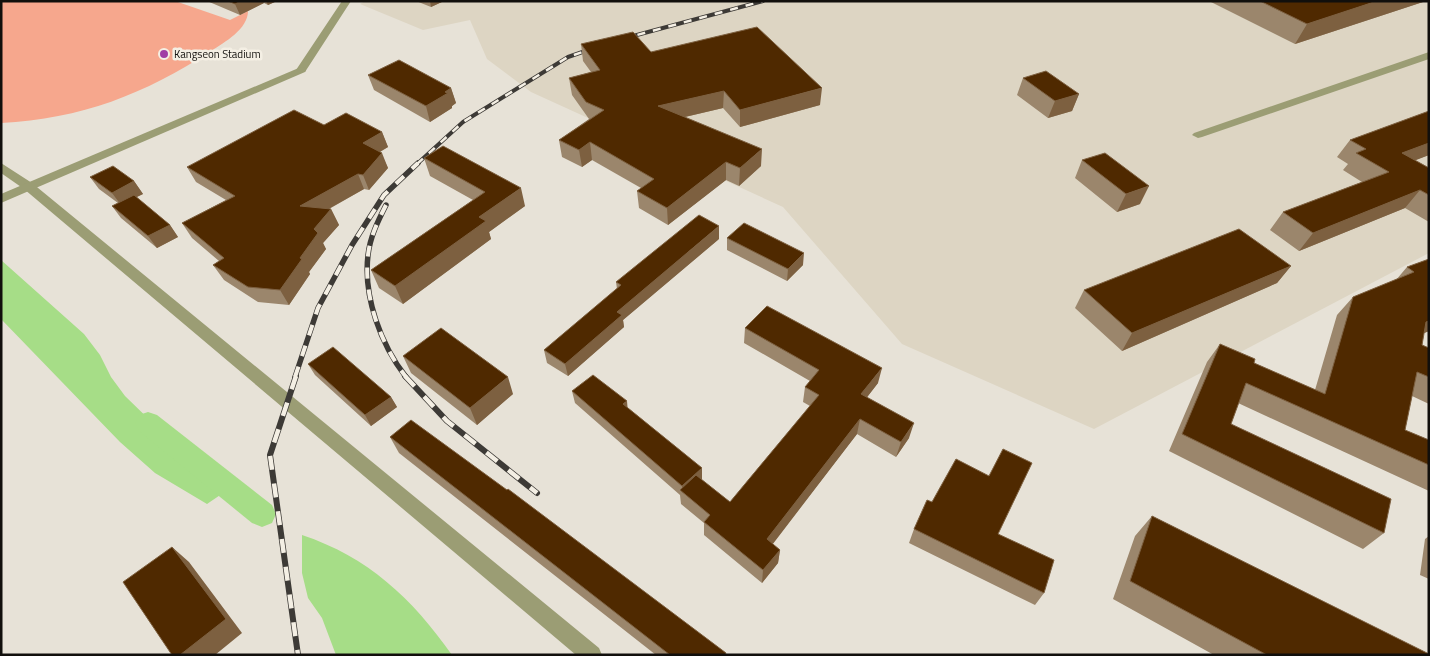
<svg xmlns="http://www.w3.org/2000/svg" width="1430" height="656" font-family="'Titillium Web',sans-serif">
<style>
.built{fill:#ddd5c3}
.green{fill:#f6a78d}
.water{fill:#a6dd87}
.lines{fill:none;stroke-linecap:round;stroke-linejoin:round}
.canal{fill:#a6dd87;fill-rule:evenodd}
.minor{fill:#9b9d74;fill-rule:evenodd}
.tertiary{fill:#9b9d74;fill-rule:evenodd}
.rail-far2-casing{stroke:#3d3a36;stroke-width:4}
.rail-far1-casing{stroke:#3d3a36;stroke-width:5.5}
.rail-casing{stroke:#3d3a36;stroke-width:6}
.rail-far2{stroke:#f4efe4;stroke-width:2.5;stroke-dasharray:8;stroke-linecap:butt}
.rail-far1{stroke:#f4efe4;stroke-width:4;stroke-dasharray:11;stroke-linecap:butt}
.rail{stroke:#f4efe4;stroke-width:4.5;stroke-dasharray:14;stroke-linecap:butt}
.wall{fill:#9b866c}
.shaded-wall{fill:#7d6040}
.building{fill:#4f2900;stroke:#7d6040}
.poi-dot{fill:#a03ea5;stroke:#f4efe4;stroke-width:2}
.labels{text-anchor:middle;stroke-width:5;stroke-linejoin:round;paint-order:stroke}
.far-poi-label{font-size:11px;fill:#110f0c;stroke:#f4efe4;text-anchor:start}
</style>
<rect width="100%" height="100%" fill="#e7e2d7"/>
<!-- built -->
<path class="built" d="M365,1h1064v252l-335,176 -192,-85 -119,-137 -252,-115 -44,-33 -17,-39 -47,10 -63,-26z"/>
<!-- green -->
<path class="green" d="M1,1h174l55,19 18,-9c0,18 -23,31 -37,40 -66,43 -130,68 -210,72z"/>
<!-- water -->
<path class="water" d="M1,260l83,74 16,21 11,22 14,19 72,70 32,23 -22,15 -52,-31 -35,-31 -119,-123z
M302,535c66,22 110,63 150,120h-116l-14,-37 -14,-20 -6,-25z"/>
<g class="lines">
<!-- canal -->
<path class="canal" d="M148,412l9,3 115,90 4,9 -4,9 -10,4 -10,-4 -113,-92 -4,-8 4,-8z"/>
<!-- minor -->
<path class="minor" d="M342,1h9l-46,71h-8l-1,-2z
M1429,52v7l-227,78 -4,1 -6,-3 2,-2z
M1,163l31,20 567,465 3,7h-26l-552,-466 -23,-16z"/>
<!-- tertiary -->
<path class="tertiary" d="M301,67l4,1 1,2 -1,2 -304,131v-9z"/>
<!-- rail-far2 casing -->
<g class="rail-far2-casing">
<path id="rail-far2" d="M622,39l141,-38
M417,164l46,-42 105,-65 26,-9"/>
</g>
<!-- rail-far1 casing -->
<g class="rail-far1-casing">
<path id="rail-far1" d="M386,205c-8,16 -16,32 -18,50 -5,42 13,90 38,122
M295,377l23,-69 34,-63 32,-50 34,-32"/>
</g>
<!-- rail casing -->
<g class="rail-casing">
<path id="rail" d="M296,376l-26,79 28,200
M405,376l42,45 90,72"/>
</g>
<!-- rail-far2 -->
<use href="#rail-far2" class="rail-far2"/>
<!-- rail-far1 -->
<use href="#rail-far1" class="rail-far1"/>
<!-- rail -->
<use href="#rail" class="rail"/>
</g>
<!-- wall -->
<path class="wall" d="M207,1h70l-9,4 -4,-2 -24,12z
M416,1h28l-13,6z
M1209,1h217l-131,43z
M581,44l70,8 169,53 -80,22 -17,-19 -38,9 76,49 -22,20 -13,-6 -58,45 -29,-17 -2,-17 4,-3 -49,-28 -10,7 -20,-10 -3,-17 30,-21 -17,-24 -3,-17 22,-6 -8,-11z
M368,75l83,13 5,15 -4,3v2l-22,14 -56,-32z
M1023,78l56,16 -7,17 -24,7 -31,-23z
M1429,111v44l-14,5 14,8v54l-24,-14 -106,43 -29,-21 13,-18 79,-30 -19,-12 5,-6 -11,-7 13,-17z
M324,125l58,7 6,15 -8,5 8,16 -19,22 -5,-1 -35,20h2l8,16 -16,18 3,6 -17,23 1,2 -21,31 -31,-3 -34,-22 -11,-15 6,-4 -27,-23 -10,-15 44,-23 -30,-18 -9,-15z
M424,158l101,48 -36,26 2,7 -88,65 -24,-16 -8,-18 102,-70 -43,-24z
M1082,160l58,44 -23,8 -42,-34z
M90,177l44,4 9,13 -7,3 34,28 8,12 -21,11 -36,-30 -9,-12 6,-3 -19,-14z
M727,238l76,27 -16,16 -60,-31z
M719,239l-96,81 1,7 -56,49 -21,-13 -3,-13 73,-61 -1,-7z
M1429,259v72l-5,2 -2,12 7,3v56l-17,-8 -7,34 24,10v51l-191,-88 -7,21 153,109 -21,16 -194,-98 38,-89 13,-18 34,19 61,27 22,-75 16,-18 43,-17 11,-13z
M1291,266l-14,17 -155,68 -47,-43 9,-18z
M745,328l133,55 -11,14 42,41 -13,19 -39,-23 -85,110 8,6 -2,13 -16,20 -58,-48v-12l-23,-19 -1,-9 -105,-92 -3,-12 56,17 74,60v12l28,22 80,-96 -7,-4 2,-15 5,-6 -66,-38z
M403,356l110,38 -36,31 -66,-52z
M308,364l83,33 6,10 -26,19 -56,-51z
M390,437l117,53 219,163v2h-70l-257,-202z
M1152,516l277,139h-215l-101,-56 22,-63z
M914,529l84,5 46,59 -9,12 -126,-62z
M1429,536v43l-9,-4 5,-36z"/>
<!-- shaded-wall -->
<path class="shaded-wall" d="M241,1h22l1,2 -24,12 -5,-11z
M266,1h11l-9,4z
M430,1h14l-13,6z
M1377,1h49l-131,43 12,-20z
M451,88l5,15 -4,3v2l-22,14 -4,-16 19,-14z
M822,88l-2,17 -80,22v-17z
M724,91l-1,17 -64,15 -1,-17z
M1079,94l-7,17 -24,7 7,-17z
M382,132l6,15 -19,11 -6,-15z
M590,142l2,18 -10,7 -3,-17z
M1429,143v12l-41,16 14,-18z
M762,149l-1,17 -22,20 1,-18z
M382,153l6,15 -19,22 -6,-15z
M726,162v18l-58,45 -1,-17z
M358,174l6,15 -57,32 -7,-15z
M134,181l9,13 -22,11 -9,-12z
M1149,186l-9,18 -23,8 9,-18z
M521,188l4,18 -36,26 2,7 -88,65 -8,-18 84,-69z
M1420,190l-15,18 -106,43 14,-18z
M331,209l8,16 -16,18 3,6 -17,23 1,2 -21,31 -9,-15 20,-32 14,-29z
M170,225l8,12 -21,11 -9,-12z
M719,226v13l-96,81 1,7 -56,49 -3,-12 52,-52z
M804,253l-1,12 -16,16 1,-12z
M1291,266l-14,17 -155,68 10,-18z
M1429,321v10l-21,9 18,-18z
M882,368l-4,15 -20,26 3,-15z
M508,377l5,17 -36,31 -7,-17z
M391,397l6,10 -26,19 -6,-11z
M627,401l1,12 -5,-9z
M860,419l-3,15 -91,119 1,-14z
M914,423l-5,15 -13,19 5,-15z
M702,468v12l-19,13 -1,-7z
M172,547l17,15 53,71 -27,22h-35z
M780,550l-2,13 -16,20 1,-13z"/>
<!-- building -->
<path class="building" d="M228,1h13l-6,3z
M1260,1h117l-70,23z
M757,27l65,61 -82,22 -16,-19 -66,15 104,43 -22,19 -14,-6 -59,46 -30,-17 17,-12 -64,-37 -11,8 -20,-10 45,-30 -18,-8 -17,-24 31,-8 -19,-26 52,-12 18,20z
M399,60l52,28 -6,4 3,1 -22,13 -58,-31z
M1046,71l33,23 -24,7 -32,-23z
M294,110l30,15 22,-12 36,19 -19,11 19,10 -19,22 -5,-1 -58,32 31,3 -17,20 4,4 -18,25 2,1 -22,31 -32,-3 -35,-22 11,-7 -42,-35 53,-27 -48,-29z
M1429,111v32l-27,10 27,15v27l-9,-5 -107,43 -30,-21 106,-40 -33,-19 10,-4 -16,-9z
M443,146l78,42 -42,29 7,4 -91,65 -24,-16 114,-78 -61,-34z
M1105,153l44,33 -23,8 -44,-34z
M113,166l21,15 -22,12 -22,-16z
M134,195l36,30 -22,11 -36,-30z
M699,215l20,11 -102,86 5,3 -57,49 -21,-14 77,-65 -5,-3z
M744,223l60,30 -16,16 -61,-31z
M1239,229l52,37 -159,67 -48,-43z
M1429,259v62l-3,1 -4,23 7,3v29l-12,-5 -12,58 24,10v25l-183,-82 -15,41 160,75 -7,34 -202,-99 38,-90 35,15 -1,4 71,31 28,-97 61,-25 -7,-5z
M767,306l115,62 -21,26 53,29 -13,19 -41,-23 -93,120 13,11 -17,20 -59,-48 6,-7 -30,-25 16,-15 34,27 89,-107 -14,-8 14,-17 -74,-42z
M441,328l67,49 -38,31 -67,-52z
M333,347l58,50 -26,18 -57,-51z
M593,375l34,26 -4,3 79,64 -20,18 -110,-95z
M411,420l96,70 1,-1 218,164 -1,2h-55l-280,-218z
M1003,449l29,14 -34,71 56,26 -10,33 -130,-64 13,-29 5,2 24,-43 33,17z
M1152,516l277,138v1h-162l-137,-74z
M172,547l54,72 -46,36h-8l-49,-73z"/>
<!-- markers -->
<circle class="poi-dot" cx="164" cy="54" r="5"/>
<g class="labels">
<!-- far-poi labels -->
<g class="far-poi-label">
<text x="174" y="58">Kangseon Stadium</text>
</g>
</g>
<!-- border -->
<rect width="1430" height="656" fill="none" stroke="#110f0c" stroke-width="5"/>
</svg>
